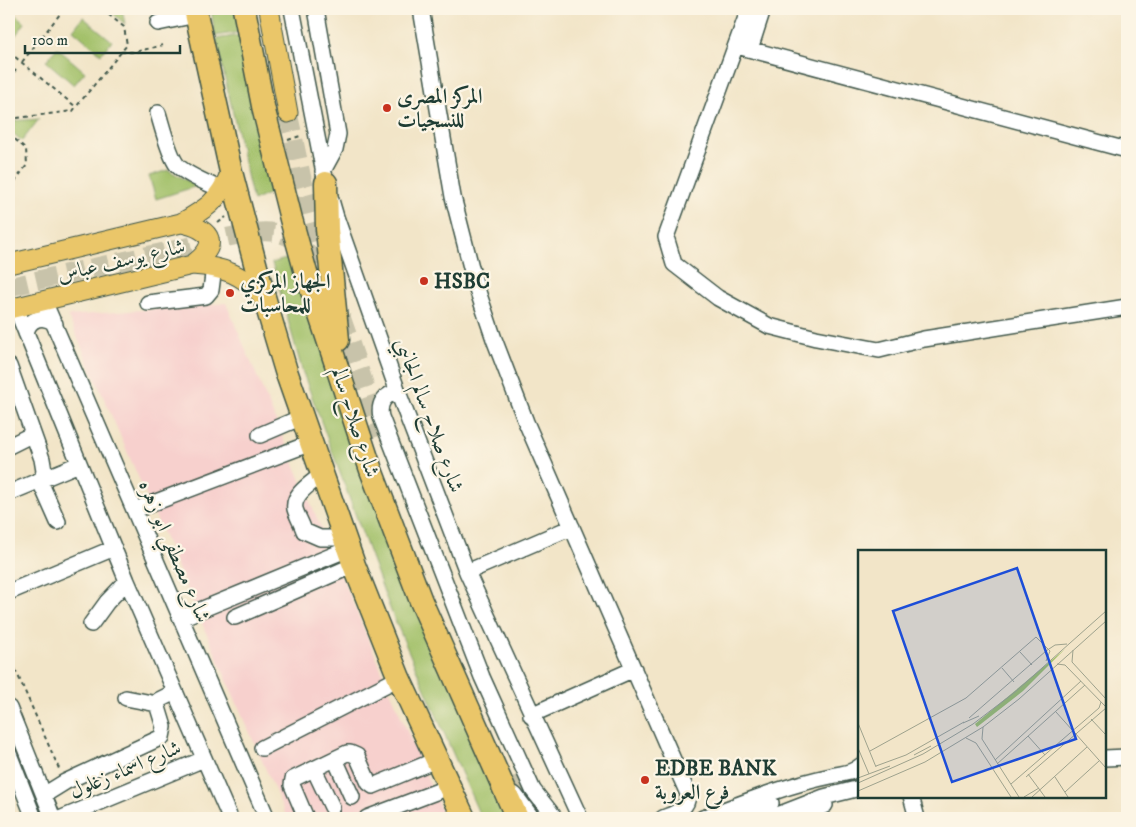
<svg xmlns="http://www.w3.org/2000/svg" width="1136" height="827" font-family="'IM FELL DW Pica',Amiri,serif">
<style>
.built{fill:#f7d0cd}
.green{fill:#a1c068;stroke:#607e4e}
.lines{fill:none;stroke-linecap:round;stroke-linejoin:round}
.major-tunnel{stroke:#c8c3aa;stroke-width:19;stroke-dasharray:19 9;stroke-linecap:butt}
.minor-casing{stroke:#3f564a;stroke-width:18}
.major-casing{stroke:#3f564a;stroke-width:21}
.highway-casing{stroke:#3f564a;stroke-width:25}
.path{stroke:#3f564a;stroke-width:2;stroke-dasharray:4 4;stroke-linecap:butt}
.minor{stroke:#fff;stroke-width:15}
.major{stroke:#eac669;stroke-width:19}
.highway{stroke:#eac669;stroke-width:22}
.poi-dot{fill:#c8321e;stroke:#fcf5e5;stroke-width:2}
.labels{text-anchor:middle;stroke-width:4.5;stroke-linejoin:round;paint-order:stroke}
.poi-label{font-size:21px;font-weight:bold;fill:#1f3d34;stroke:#fcf5e5;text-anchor:start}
.street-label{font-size:21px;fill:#1f3d34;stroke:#fcf5e5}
.inset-road{fill:none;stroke:#9ea28d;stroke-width:1}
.view{fill:#1d4ed8;fill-opacity:0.15;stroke:#1d4ed8;stroke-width:2.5}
.inset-edge{fill:none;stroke:#1f3d34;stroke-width:2.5}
</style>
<rect width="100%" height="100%" fill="#fcf5e5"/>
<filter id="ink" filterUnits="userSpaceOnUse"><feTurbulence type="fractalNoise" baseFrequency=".02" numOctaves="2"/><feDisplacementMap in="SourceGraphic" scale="10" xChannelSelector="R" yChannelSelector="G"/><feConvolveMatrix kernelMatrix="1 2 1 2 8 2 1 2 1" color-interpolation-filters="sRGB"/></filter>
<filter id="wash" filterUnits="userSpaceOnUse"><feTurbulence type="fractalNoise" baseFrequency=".0096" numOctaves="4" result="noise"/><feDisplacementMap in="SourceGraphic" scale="20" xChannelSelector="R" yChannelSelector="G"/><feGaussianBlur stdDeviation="1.12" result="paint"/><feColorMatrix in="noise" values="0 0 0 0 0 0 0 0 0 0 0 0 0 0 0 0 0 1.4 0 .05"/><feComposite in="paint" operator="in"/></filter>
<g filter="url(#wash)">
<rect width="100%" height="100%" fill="#f2e5c8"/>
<!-- built -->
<path class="built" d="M226,303l218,515h-157l-219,-502z"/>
<!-- green -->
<path class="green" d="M9,9l16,14 -10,13 -6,-5z
M108,9h14l3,15z
M211,9h25l4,23 -25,4z
M83,17l29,24 -11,13 -28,-24z
M241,35l34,156 -22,10 -37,-162z
M57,48l28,24 -11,13 -28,-24z
M39,119l-17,22 -13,-11v-9z
M168,170l29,16 -41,13 -7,-23z
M293,257l213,561h-25l-90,-207 -89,-241 -30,-107z"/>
</g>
<g filter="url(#ink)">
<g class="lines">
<!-- major-tunnel -->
<path class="major-tunnel" d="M288,113l14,66 21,79
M9,287c59,-14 119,-27 178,-40 22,-5 62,-17 83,-15 7,0 15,3 21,6 22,12 30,43 40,64
M341,317l41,118
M519,774l19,44"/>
<!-- minor casing -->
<g class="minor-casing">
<path id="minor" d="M292,9l34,174 10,34 62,175 69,180 113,246
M316,9l22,125 -3,15 -12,22
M421,9l32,188 22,86 19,56 32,83 162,372c0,16 -13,19 -25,24
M749,9l-83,228 8,27 44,34 51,28 47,12 63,12 45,-11 203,-32
M158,23l38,-8
M737,46l390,104
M750,49l13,-40
M158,113c4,13 11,42 19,52 9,10 33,19 45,25
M44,301l223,517
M148,303l58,-7 5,-6 3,-23
M16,308l111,273 103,237
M26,333c3,-15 18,-19 29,-9
M9,366l33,93 2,12 -2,9v6l16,36
M398,392c-14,2 -20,12 -17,25l101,260 51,113 22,28
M260,435l42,-18
M9,446l24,-12
M321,475c-9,8 -29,19 -26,34 2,7 7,15 9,22l16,7h24
M9,493l70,-29
M135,510l176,-67
M467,572l105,-45
M9,592l105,-44
M235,617l119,-52
M181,618l167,-69
M91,624l16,-22 20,-21
M126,698l31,6
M9,708l44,110
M531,715l103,-46
M262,748l137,-70
M9,754l25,64
M1105,758l22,-1
M335,759l17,38
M314,769l18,38
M44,795l21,-13 97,-45 2,-10 -7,-23 2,-4 16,-8
M515,795l17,23
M911,796l6,22
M62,818l142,-59
M306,818l-14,-33 1,-6 54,-26h3l7,3 12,27 4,3 63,-26
M367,818l82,-31
M703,818c42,-16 84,-33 128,-42 11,-3 21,-2 29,-10
M733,818l38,-15
M770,818l54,-21 36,-9
M799,818l26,-13"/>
</g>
<!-- major casing -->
<g class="major-casing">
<path id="major" d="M269,9l19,104
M181,223c32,6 39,22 11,42
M9,264l172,-41c26,-15 37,-21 50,-51
M9,309l183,-44c32,2 50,9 72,32"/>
</g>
<!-- highway casing -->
<g class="highway-casing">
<path id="highway" d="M195,9l36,163 33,125 22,74 68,194 45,113 65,140
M244,9l20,102 27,108 15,54 65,197 50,131 96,217
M326,183l1,46 11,111"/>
</g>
<!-- path -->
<path class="path" d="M9,52l67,55
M121,52h14l28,-7
M22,62l42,-53
M9,78l7,-8
M9,119l64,-8 3,-4 51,-62 -3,-18 -22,-18
M9,134l17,15 1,16 -18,24
M288,140l15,-5
M218,223l8,-6
M9,655l51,116"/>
<!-- minor -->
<use href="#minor" class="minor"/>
<!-- major -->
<use href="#major" class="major"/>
<!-- highway -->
<use href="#highway" class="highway"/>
</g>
</g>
<!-- markers -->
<g class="poi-dot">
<circle cx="387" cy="108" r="5"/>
<circle cx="424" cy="281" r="5"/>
<circle cx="230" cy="293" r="5"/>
<circle cx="645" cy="780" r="5"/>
</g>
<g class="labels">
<!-- poi labels -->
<g class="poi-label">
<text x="397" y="103">المركز المصرى<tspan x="397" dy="24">للنسجيات</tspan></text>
<text x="240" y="288">الجهاز المركزي<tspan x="240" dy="24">للمحاسبات</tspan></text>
<text x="434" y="288">HSBC</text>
<text x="655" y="775">EDBE BANK<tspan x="655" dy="24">فرع العروبة</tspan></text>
</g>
<!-- street labels -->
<g class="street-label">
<text transform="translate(121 260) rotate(-13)" y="7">شارع يوسف عباس</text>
<text transform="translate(430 415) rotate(70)" y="7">شارع صلاح سالم الجانبي</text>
<text transform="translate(356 422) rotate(72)" y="7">شارع صلاح سالم</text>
<text transform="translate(175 551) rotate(67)" y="7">شارع مصطفي ابو زهره</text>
<text transform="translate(125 769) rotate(-23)" y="7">شارع اسماء زغلول</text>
</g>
</g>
<!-- overview -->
<g transform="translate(858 550)">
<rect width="248" height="248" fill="#f2e5c8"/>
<path d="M207,99l-42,42 -46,36 -2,-3z" fill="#a1c068"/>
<path class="inset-road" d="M215,100l-1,12 34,37M162,102l12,13M199,114l8,1 41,42M144,118l12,14M198,162l17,19M111,168l77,-67 9,-6 12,-1M233,169l15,16M0,173l18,44M105,173l16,-7M125,177l-1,12 37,58M217,183l31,35M170,186l17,19M108,188l10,5 35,54M0,198l11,26M12,201l96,-53 70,-61 14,14 -4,10M56,205l17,-9M137,210l86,-79M139,214l88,-79M18,216l30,-11 58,-33M170,224l17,23M168,227l80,-69M197,227l13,20M0,228l32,-12M0,233l65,-29 50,-30 42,-32 91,-81M153,234l88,-76 2,-6M0,241l67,-29 58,-35 36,-28 87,-78M207,242l34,-31M166,247l15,-9M174,247l55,-50"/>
<path class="view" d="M159,18l59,171 -124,43 -59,-171z"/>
<rect width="248" height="248" class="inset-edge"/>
</g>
<!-- margin -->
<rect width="1136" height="827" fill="none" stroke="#fcf5e5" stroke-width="30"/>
<!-- scale -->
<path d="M25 45v8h155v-8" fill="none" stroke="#1f3d34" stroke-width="2.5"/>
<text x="32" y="45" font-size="15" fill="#1f3d34" stroke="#fcf5e5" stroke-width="4" paint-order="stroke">100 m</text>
</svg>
